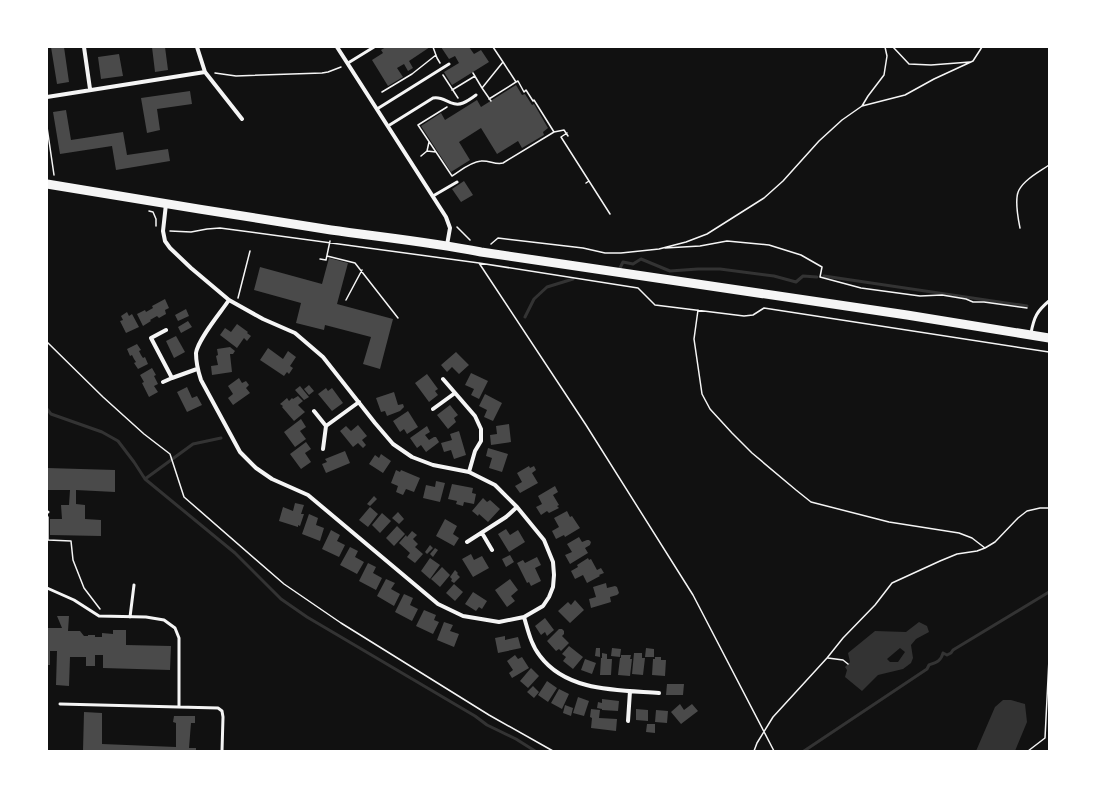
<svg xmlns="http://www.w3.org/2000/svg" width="1096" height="798" font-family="'Work Sans',sans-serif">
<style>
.water{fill:#333;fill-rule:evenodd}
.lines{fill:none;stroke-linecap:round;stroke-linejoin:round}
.stream{stroke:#333;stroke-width:3}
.building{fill:#4a4a4a}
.path{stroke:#f5f5f5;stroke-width:1.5}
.service{stroke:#f5f5f5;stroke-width:3}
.minor{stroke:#f5f5f5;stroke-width:4}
.primary{stroke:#f5f5f5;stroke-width:9}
</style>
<rect width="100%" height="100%" fill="#111"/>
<!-- water -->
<path class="water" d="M919,622l8,4 2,6 -13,7 -5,6 2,13 -2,5 -8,6 -25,6 -16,16 -17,-14 2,-7 -2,-3 5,-5 -2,-9 27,-22 31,1zM900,648l5,4 -7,10h-8l-3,-3z
M1003,700h8l14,4 2,18 -12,29h-39l19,-44z"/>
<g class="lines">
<!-- stream -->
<path class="stream" d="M620,268l3,-6 10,2 8,-5 29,12 28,-2h22l54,7 22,6 7,-6 14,1
M824,276l203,30
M525,317l9,-18 13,-12 26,-8
M47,409l4,5 51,18 16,9 16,21 11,17 90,74 46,46 26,18 168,99 12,9 29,14 19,12
M145,479l48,-35 28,-6
M804,751l123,-82 2,-4c8,-3 12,-4 14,-12l4,2 4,-2 2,-3 96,-58"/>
</g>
<!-- building -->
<path class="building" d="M51,47h13l5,35 -12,2z
M152,47h13l3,23 -13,2z
M386,47h44l-21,14 4,7 -5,3 -4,-7 -7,4 6,9 -15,9 -16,-26 11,-7 -2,-3z
M441,47h28l5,7 7,-4 8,12 -37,23 -8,-13 15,-9 -4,-7 -6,3z
M119,54l4,22 -22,3 -3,-22z
M516,85l6,10 3,-1 7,11 2,-1 14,24 -5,4 1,3 -22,13 -4,-7 -21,13 -16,-26 -22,14 11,18 -19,12 -30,-46 20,-13 4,7 32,-20 4,7z
M190,91l2,13 -35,5 3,21 -13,3 -6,-35z
M66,110l5,30 52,-8 4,23 41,-6 2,12 -54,9 -4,-24 -52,8 -7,-42z
M464,181l9,14 -12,7 -9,-13z
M329,258l19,5 -11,41 56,15 -13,50 -17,-5 8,-27 -46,-12 -1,5 -28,-7 5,-20 -47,-13 6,-23 62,17z
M165,299l4,9 -4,2 1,4 -7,4 -2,-2 -7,4 1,1 -8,5 -6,-12 8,-4 1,2 7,-4 -1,-2z
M186,309l3,7 -11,5 -3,-6z
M127,312l2,4 3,-2 7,13 -13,6 -6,-12 3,-1 -2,-4z
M188,321l4,6 -11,6 -3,-6z
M237,324l11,8 -1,1 4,3 -4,5 -3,-3 -7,10 -17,-13 5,-7 6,4z
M176,336l9,16 -11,6 -8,-17z
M137,344l4,6 -2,1 2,4 2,3 2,-1 3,7 -10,5 -4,-6 2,-1 -2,-3 -2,-4 -2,1 -3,-7z
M230,347l5,4 -2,3h-3l2,18 -20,3 -1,-9 7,-1 -2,-9 2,-1 -1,-6z
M268,348l15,11 5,-8 8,6 -6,9 3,2 -4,6 -2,-2 -3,4 -24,-16z
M456,352l13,13 -10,9 -7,-7 -5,5 -6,-7z
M152,368l4,7 -2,1 4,8 -4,2 4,6 -9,5 -7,-14 2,-1 -4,-7z
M471,373l17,8 -9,18 -8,-4 3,-6 -9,-4z
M427,374l11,15 -3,2 3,4 -9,7 -14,-19z
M239,378l3,5 4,-2 3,4 -3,3 4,5 -17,12 -5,-7 5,-4 -5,-8z
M309,385l5,6 -5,4 -5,-6z
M300,386l9,11 -5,3 -9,-10z
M187,387l5,11 5,-2 5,9 -15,7 -10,-20z
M326,388l2,3 4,-3 11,15 -11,8 -14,-17z
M394,392l4,13 5,-1 1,3 -4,4 -13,5 -2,-5 -4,1 -5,-14z
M485,394l17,9 -9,18 -9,-4 3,-7 -8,-4z
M298,396l5,5 -5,4 7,7 -11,9 -12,-14 1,-1 -3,-2 7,-6 2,3 3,-3 1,1z
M450,405l8,10 -4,3 2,4 -8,7 -11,-14z
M408,411l10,16 -11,7 -3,-5 -4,3 -7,-11z
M301,419l5,8 -6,4 6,8 -11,8 -11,-15z
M509,424l2,18 -20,3 -1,-10 7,-1 -1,-8z
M358,425l9,11 -5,4 4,5 -3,3 -5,-5 -5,4 -13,-16 6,-5 5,5z
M427,426l3,6 -5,3 4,5 5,-3h2l3,5 -1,1 -12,9 -5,-7 -4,3 -7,-10z
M459,431l7,24 -12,4 -3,-9 -7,2 -3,-9 11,-3 -2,-6z
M306,442l5,7 -6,4 6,9 -10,7 -11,-15z
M488,448l20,6 -6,18 -13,-4 3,-10 -6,-2z
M345,451l5,12 -24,10 -4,-9 5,-2 -2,-3z
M381,454l10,7 -8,12 -14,-9 6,-9 4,3z
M529,466l1,2 4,-2 2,4 -4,3 6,10 -18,10 -5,-7 7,-4 -5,-9z
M47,468l68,2v22l-39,-2v14l9,1v14l16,1v16l-51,-1v-16h12l-1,-14h8l1,-15h-23z
M396,470l4,2 1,-2 19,8 -6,14 -8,-3 -3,6 -7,-3 2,-6 -7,-3z
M436,481l9,2 -5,19 -17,-4 3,-13 9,2z
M452,484l21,4 -1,5 4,1 -2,10 -10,-2 -1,4 -7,-2 1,-3 -9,-2z
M555,486l3,6 -5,3 6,10 -2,1 2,2 -10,5 -2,-2 -6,4 -5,-8 6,-3 -4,-8z
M374,496l3,3 -7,7 -3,-2z
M483,498l4,4 3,-2 10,9 -12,13 -9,-8 -1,2 -6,-5z
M295,503l9,2 -3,9h3l-4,12 -2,-1v2l-19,-6 4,-14 10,4z
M370,507l8,7 -10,13 -9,-7z
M567,511l3,6 2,-1 8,12 -15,9 -1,-2 -8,4 -4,-8 7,-4 -5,-9z
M398,512l6,7 -5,5 -7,-6z
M382,513l9,8 -11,12 -8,-8z
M309,514l9,4 -2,7 8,3 -4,13 -18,-7z
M445,519l12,7 -4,8 6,4 -5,8 -18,-10z
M397,526l8,8 -11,12 -8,-8z
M506,529l4,6 8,-5 7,12 -16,10 -11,-18z
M331,530l9,5 -3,6 8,4 -6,12 -17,-8z
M412,531l5,4 -4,4 5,5 -3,3 8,7 -8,9 -8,-6 3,-4 -11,-10 7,-8 1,2z
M579,537l3,5 5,-2h2l2,2 -1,3 -5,3 3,5 -18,11 -5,-9 7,-3 -5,-8z
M430,545l3,3 -6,6 -2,-2z
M350,547l8,4 -3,6 9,5 -7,12 -17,-9z
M435,548l3,2 -5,7 -3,-3z
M471,554l3,6 8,-4 7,12 -16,9 -11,-18z
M510,555l4,7 -8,5 -4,-8z
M537,557l4,8 -6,3 6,13 -10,5 -2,-4 -2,1 -10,-20 6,-3 2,3z
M430,558l10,7 -10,14 -9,-8z
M588,558l1,2 2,-1 6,11 4,-2 3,5 -5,2 1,1 -13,7 -4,-8 -8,4 -4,-8 7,-4 -1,-2z
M368,563l8,4 -3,6 9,5 -6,12 -17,-9z
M442,567l8,8 -10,12 -9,-8z
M455,570l3,3 -1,1 3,3 -6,6 -3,-2 1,-2 -2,-2z
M386,579l9,4 -4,6 9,5 -6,12 -17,-10z
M510,579l8,11 -7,6 4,5 -8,6 -12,-17z
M606,583l1,5 8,-2 2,1 2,6 -2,2 -7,2 1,5 -20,6 -2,-9 7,-2 -3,-10z
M454,584l9,8 -8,9 -9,-8z
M473,592l14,9 -5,8 -3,-2 -3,4 -11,-7z
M404,594l9,4 -3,7 8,4 -6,12 -17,-9z
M575,600l9,10 -14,13 -12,-12 10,-9 3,3z
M424,610l12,5 -2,5 5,2 -6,12 -17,-8z
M57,616h12l-1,15h12l4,5h4v-1h7v2h7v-4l11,1v-4h13v15l45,1 -1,24 -67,-2v-13h-8v11h-9v-9h-16l-1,29 -13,-1 1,-34h-7v14h-3v-37h15z
M545,618l9,12 -7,6 -2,-4 -4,3 -6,-9z
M444,622l9,3 -3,6 9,3 -5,13 -17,-7z
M559,629h3l2,2v3l-2,2 7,7 -8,8 -2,-2 -3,2 -9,-10z
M505,636v4l13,-3 3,11 -23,5 -3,-15z
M569,646l14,11 -10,12 -10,-8 3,-4 -4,-3z
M596,648h4v9l-5,-1z
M612,648l9,1 -1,8 -9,-1z
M646,648l8,1v8h-9z
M602,653l5,1v5h5l-1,16h-11l1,-17h1z
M634,653h8v5h3l-2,17 -11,-1z
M515,655l3,4 4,-2 7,11 -17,10 -3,-5 4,-3 -6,-9z
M621,655h10l-1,4h2l-2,17 -12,-1 2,-17h1z
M655,657h6v3h5l-1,16 -13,-1 1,-16h2z
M585,659l11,4 -4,11 -11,-4z
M531,668l8,8 -11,12 -8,-7z
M547,681l10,7 -9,14 -10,-7z
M667,684h17l-1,11h-17z
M533,686l6,6 -5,6 -7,-6z
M559,689l10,5 -7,15 -11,-6z
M578,697l11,4 -5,15 -11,-3z
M602,699l17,2 -1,10 -16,-1v-1l-5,-1 1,-6 4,1z
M680,704l4,6 8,-6 6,7 -17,13 -10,-12z
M565,705l8,3 -2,8 -8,-3z
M591,709l9,1 -1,8 18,1 -1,12 -25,-3 1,-10 -2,-1z
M636,709l12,1v11l-12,-1z
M656,710l12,1 -1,12 -12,-1z
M84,712l18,1v31l74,3v-24l-3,-1 1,-6h21v7h-4l-2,25h7v3h-113z
M647,724h8v9l-9,-1z"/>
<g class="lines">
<!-- path -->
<path class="path" d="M433,47l4,11 3,5
M893,47l16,17 22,1 39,-3
M215,73l21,3 86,-3 6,-1 13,-5
M473,73l9,15
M443,75l15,23
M516,82l2,-1 6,11 2,-2 7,11 1,-1 20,32
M452,90l23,-14
M382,92l30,-18 24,-19
M489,99l27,-17 -13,-20
M491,101l-9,-13 21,-26 -10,-15
M862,106l6,-10 16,-21 3,-19 -2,-9
M447,107l-29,18 34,51c8,-5 18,-14 29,-15 8,-1 14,4 22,2l51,-31 10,-2 4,6
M47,127l7,48
M567,133l-6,4 28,44 -3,2
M429,142l-2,9 9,1
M421,156l6,-5
M589,181l21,33
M149,211l4,1 3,7v7
M457,227l13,13
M1020,228c-2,-10 -6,-29 -1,-38 6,-11 20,-18 30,-25
M170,231l21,1 16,-3 13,-1 259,35 159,25 17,17 89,11 9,-1 11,-7 285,44
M491,244l7,-6 85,10 22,5h16l38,-4 27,-7 21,-8 57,-36 19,-17 36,-40 23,-21 20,-14 43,-11 29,-16 39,-18 9,-14
M665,248l35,-2 27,-5 42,4 32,10 21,12 -2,10 41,11 59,8 22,-1 24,4 7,3h11l43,6
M327,256l28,7 43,55
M320,259l6,1 4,-19
M479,263l107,162 107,170 81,156
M238,298l12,-47
M346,300l16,-30
M698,310l-4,29 8,55 8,15 22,24 20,20 44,37 15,12 78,20 70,11 13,5 13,10 -8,3 -20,3 -17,7 -48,22 -17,22 -32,33 -16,20 -54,59 -16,26 -3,8
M47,342l56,55 41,37 26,20 14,43 100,87 57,39 148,92 64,36
M48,517v23l23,1 2,19 11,28 16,21
M985,548l10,-6 23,-24 9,-7 13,-3h9
M828,658l15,2 5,4
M1028,751l17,-13 4,-79"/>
<!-- service -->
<path class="service" d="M348,63l26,-16
M377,109l72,-45
M388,126l45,-28c11,-3 18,10 30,5 5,-2 9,-5 13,-8
M433,196l24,-14
M1031,333c3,-16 6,-22 18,-32
M47,512h1
M47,588l27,12 25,16 47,1 18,3 11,8 4,10v69
M130,617l4,-32
M60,704l158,4 4,3 1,6 -1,34"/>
<!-- minor -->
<path class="minor" d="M84,47l6,42
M197,47l8,25 37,47
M337,47l109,170 4,11 -3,17
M47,97l158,-25
M166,204l-3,27 2,10 5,7 21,20 38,32 34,19 32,14 28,24 52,66 18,21 19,13 21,8 36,7 26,13 22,22 27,33 9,22 1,13 -1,12 -4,10 -6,9 -19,11 -25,5 -36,-6 -25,-12 -130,-109 -36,-16 -16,-11 -16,-16 -39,-72c-3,-9 -5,-17 -5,-27 2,-14 25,-41 33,-53
M166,330l-15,8 21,40
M443,379l32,37 6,13v12l-6,10 -6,21
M163,382l9,-4 25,-9
M433,409l22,-16
M314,411l12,15
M323,449l3,-23 33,-24
M482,533l10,17
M467,542l39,-25 11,-10
M524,617c4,13 7,28 16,39 27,36 78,34 119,37
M628,721l2,-30"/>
<!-- primary -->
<path class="primary" d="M47,184c95,16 189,31 284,46 50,7 100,12 150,22l426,63 142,23"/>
</g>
<!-- border -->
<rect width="1096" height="798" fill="none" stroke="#ffffff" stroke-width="96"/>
</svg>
